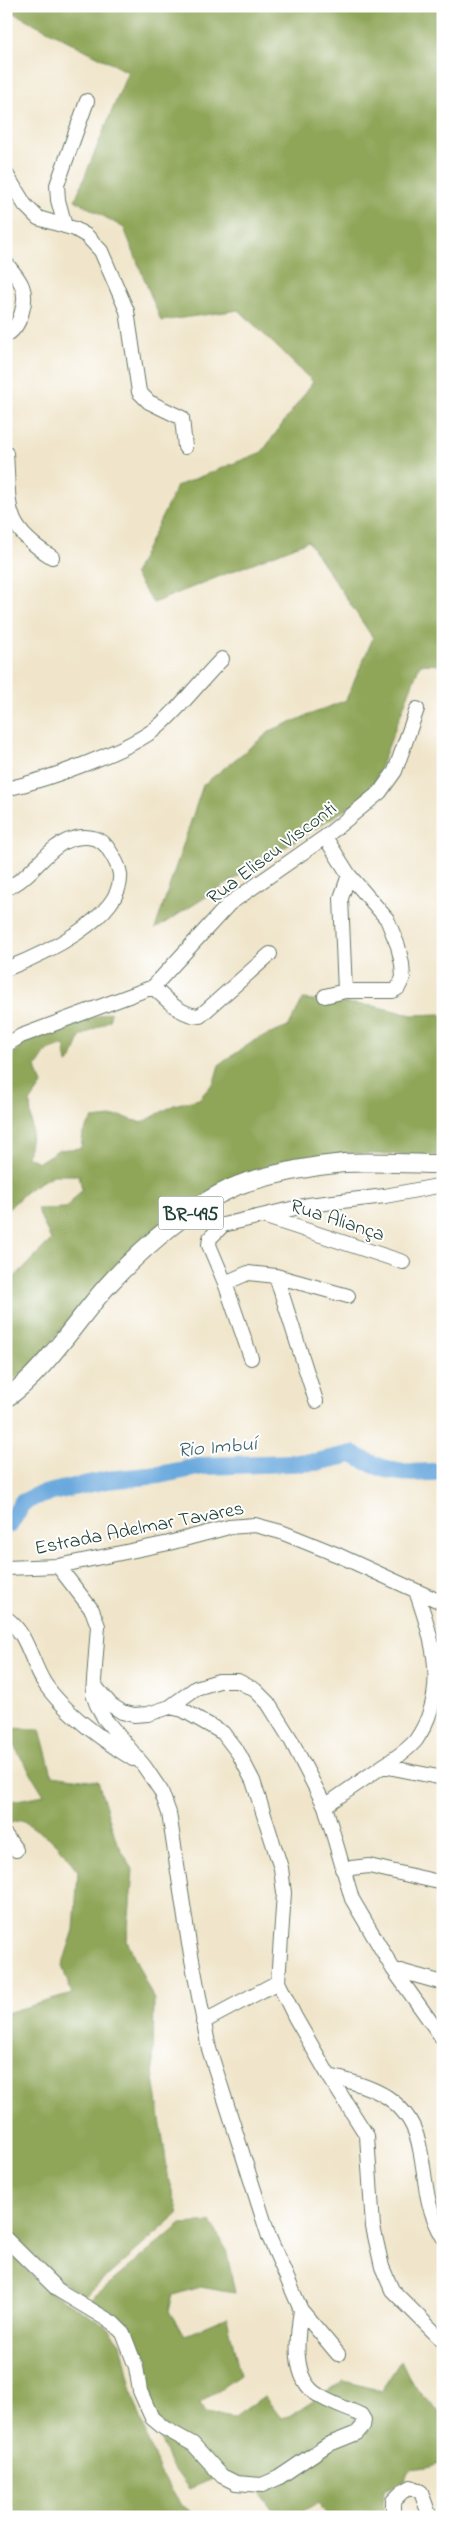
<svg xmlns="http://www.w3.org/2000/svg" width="449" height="2523" font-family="'Indie Flower',sans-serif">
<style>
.forest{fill:#8fa658;stroke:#577246}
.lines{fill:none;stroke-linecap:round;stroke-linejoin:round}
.river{stroke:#6ba9dd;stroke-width:18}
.minor-casing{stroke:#687868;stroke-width:16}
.major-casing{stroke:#687868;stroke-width:20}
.minor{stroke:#fff;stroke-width:14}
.major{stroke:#fff;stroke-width:18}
.labels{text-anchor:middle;stroke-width:4;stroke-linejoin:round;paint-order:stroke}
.shield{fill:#fff;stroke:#627771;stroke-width:1}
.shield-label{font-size:19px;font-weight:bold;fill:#1f3d34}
.street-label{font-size:20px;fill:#1f3d34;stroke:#fff}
.water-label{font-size:21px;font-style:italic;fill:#3a636f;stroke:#fff}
</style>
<rect width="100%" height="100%" fill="#fff"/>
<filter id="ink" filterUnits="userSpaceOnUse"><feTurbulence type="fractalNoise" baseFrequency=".02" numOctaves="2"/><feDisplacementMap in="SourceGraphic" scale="10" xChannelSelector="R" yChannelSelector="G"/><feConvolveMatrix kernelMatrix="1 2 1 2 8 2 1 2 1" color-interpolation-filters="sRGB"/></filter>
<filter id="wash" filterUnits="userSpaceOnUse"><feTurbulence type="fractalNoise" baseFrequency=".0096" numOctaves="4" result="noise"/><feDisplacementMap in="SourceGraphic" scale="20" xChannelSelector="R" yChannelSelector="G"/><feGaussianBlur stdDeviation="1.12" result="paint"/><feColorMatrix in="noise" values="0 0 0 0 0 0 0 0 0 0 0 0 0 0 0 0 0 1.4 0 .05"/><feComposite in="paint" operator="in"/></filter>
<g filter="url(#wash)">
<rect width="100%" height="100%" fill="#f0e5ca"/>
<!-- forest -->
<path class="forest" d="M6,6h437v659l-23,-1 -50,130 -215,135 48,-144 69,-55 74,-30 27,-62 -65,-97 -155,62 -19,-29 43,-88 85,-34 51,-70 -74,-72 -78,11 -37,-93 -49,-28 53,-128 -122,-63z
M303,999l71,7 38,9 28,-1 3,2v140l-99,-3 -77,13 -49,20 -63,46 -55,49 -66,82 -28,23v-100l45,-46 -14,-31 29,-1 16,-18 -3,-15h-26l-24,14 -23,22v-149l17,-18 40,-17 47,-15v8l-30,17 -8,22 -5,4 -3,-18 -18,7 -10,15 6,18 -12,17 2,30 -5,25 12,5 19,-12 23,-2 2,-15 9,-14 29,-3 21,7 32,-18 25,-6 15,-17 5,-17 36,-25 33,-13z
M6,1728l34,1 12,46 46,6 18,59 17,30 -6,71 27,59 -1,71 16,110 10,32 -94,83 -30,-18 -49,-50v-215l66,-19 -10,-28 12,-36 4,-59 -22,-28 -34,-23 -16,4v-22l38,-7 -38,-62z
M211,2222l15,27 9,44 -35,-6 -27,8 -4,16 15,24 43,-18 13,58 -40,28 6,10 29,4 29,-21 17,22 17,-7 46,-30 37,10 20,-31 12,25 30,31v47l-16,5 -18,2 -5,11 -20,9 -1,27h-54l-11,-13 -26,13h-14l-20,-28 -36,-14 -33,14 -20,-27 -24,-67 -13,-59 -10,-17 -32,-19 91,-76z
M6,2248l41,42 62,38 12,15 12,53 26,74 20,32 21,15h-194z"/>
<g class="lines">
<!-- river -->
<path class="river" d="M6,1524h4l12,-21 14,-7 33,-8 38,-8 52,-5 44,-9 113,-4 36,-8c38,20 49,21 91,17"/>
</g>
</g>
<g filter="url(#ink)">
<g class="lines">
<!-- minor casing -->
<g class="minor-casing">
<path id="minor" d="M6,174l19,31 13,13 37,11 12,7 14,15 26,60 12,81 10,10 33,16 3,29
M65,226l-7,-26 -1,-15 30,-84
M6,263c5,7 13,15 16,23 6,15 -2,42 -16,49
M6,453c4,53 -5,73 46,104
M6,789c40,-9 123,-38 153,-63 22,-19 42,-46 63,-67
M6,888c28,-10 40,-44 70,-50 12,-3 26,0 33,12 4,6 10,16 11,24 4,44 -81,82 -114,95
M153,987c14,13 28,29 47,29l70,-62
M345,991l-4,-93 8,-23
M325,996l20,-5h48l5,-3 5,-10 -1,-14 -4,-18 -11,-27 -38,-44 -24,-38
M6,1045l15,-9 132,-49 76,-83 96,-67 55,-45 15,-21 22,-62
M263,1216l140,46
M276,1276l40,125
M225,1283l26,75
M348,1296l-72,-20 -28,-3 -23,10 -16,-38 1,-7 13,-13 85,-20 77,-9 58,-11
M58,1566l34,44 6,16 -5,68 4,11 7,13 40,48 17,25 8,22 20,131 20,105 60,188 32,73 37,44
M6,1568l52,-2 111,-23 60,-16 26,-2 26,7 57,23 105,48
M6,1618c23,17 24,43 39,66 19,28 59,57 88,75
M94,1685l17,20 11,7 12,3 14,-1 22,-7 13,3 40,23 16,21 14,27 28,87 3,25 -6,89 17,35 34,59 38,60 6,91 9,40 10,23 51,51
M170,1707l26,-19 23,-7h19l17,9 13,13 23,37 34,66 27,93 41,70 50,70
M383,1766c11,-7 24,-15 33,-26 33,-48 18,-97 0,-149
M325,1806l58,-40 60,12
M6,1836l10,14
M342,1869l27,-3 74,17
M393,1969l50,14
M203,2022l75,-40
M329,2076c44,10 82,23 91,73 7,34 4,55 23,88
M6,2239l52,51 55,33 10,10 13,34 4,24 12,27 12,10 29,16 29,32 14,7 26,2 16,-7 49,-33 30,-12 6,-7 1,-6 -3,-5c-14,-7 -30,-11 -43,-20 -27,-16 -21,-59 -17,-85
M393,2517v-16l9,-9 9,-5 10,5 9,25"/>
</g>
<!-- major casing -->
<g class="major-casing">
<path id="major" d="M6,1398c36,-23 72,-80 102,-113 35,-38 89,-86 139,-103 31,-9 65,-16 97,-19 32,-2 66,1 99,1"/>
</g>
<!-- minor -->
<use href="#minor" class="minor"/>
<!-- major -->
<use href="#major" class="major"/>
</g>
</g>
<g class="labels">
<!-- shield labels -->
<rect class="shield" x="158.5" y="1196.5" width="65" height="33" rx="4"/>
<g class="shield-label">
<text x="191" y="1220">BR-495</text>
</g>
<!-- street labels -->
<g class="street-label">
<text transform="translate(271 852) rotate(-37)" y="7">Rua Eliseu Visconti</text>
<text transform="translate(338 1219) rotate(18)" y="7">Rua Aliança</text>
<text transform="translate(139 1527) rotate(-11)" y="7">Estrada Adelmar Tavares</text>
</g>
<!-- water labels -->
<g class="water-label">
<text transform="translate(217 1446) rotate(-5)" y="7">Rio Imbuí</text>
</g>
</g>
<!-- margin -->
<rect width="449" height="2523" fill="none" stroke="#fff" stroke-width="25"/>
</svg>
